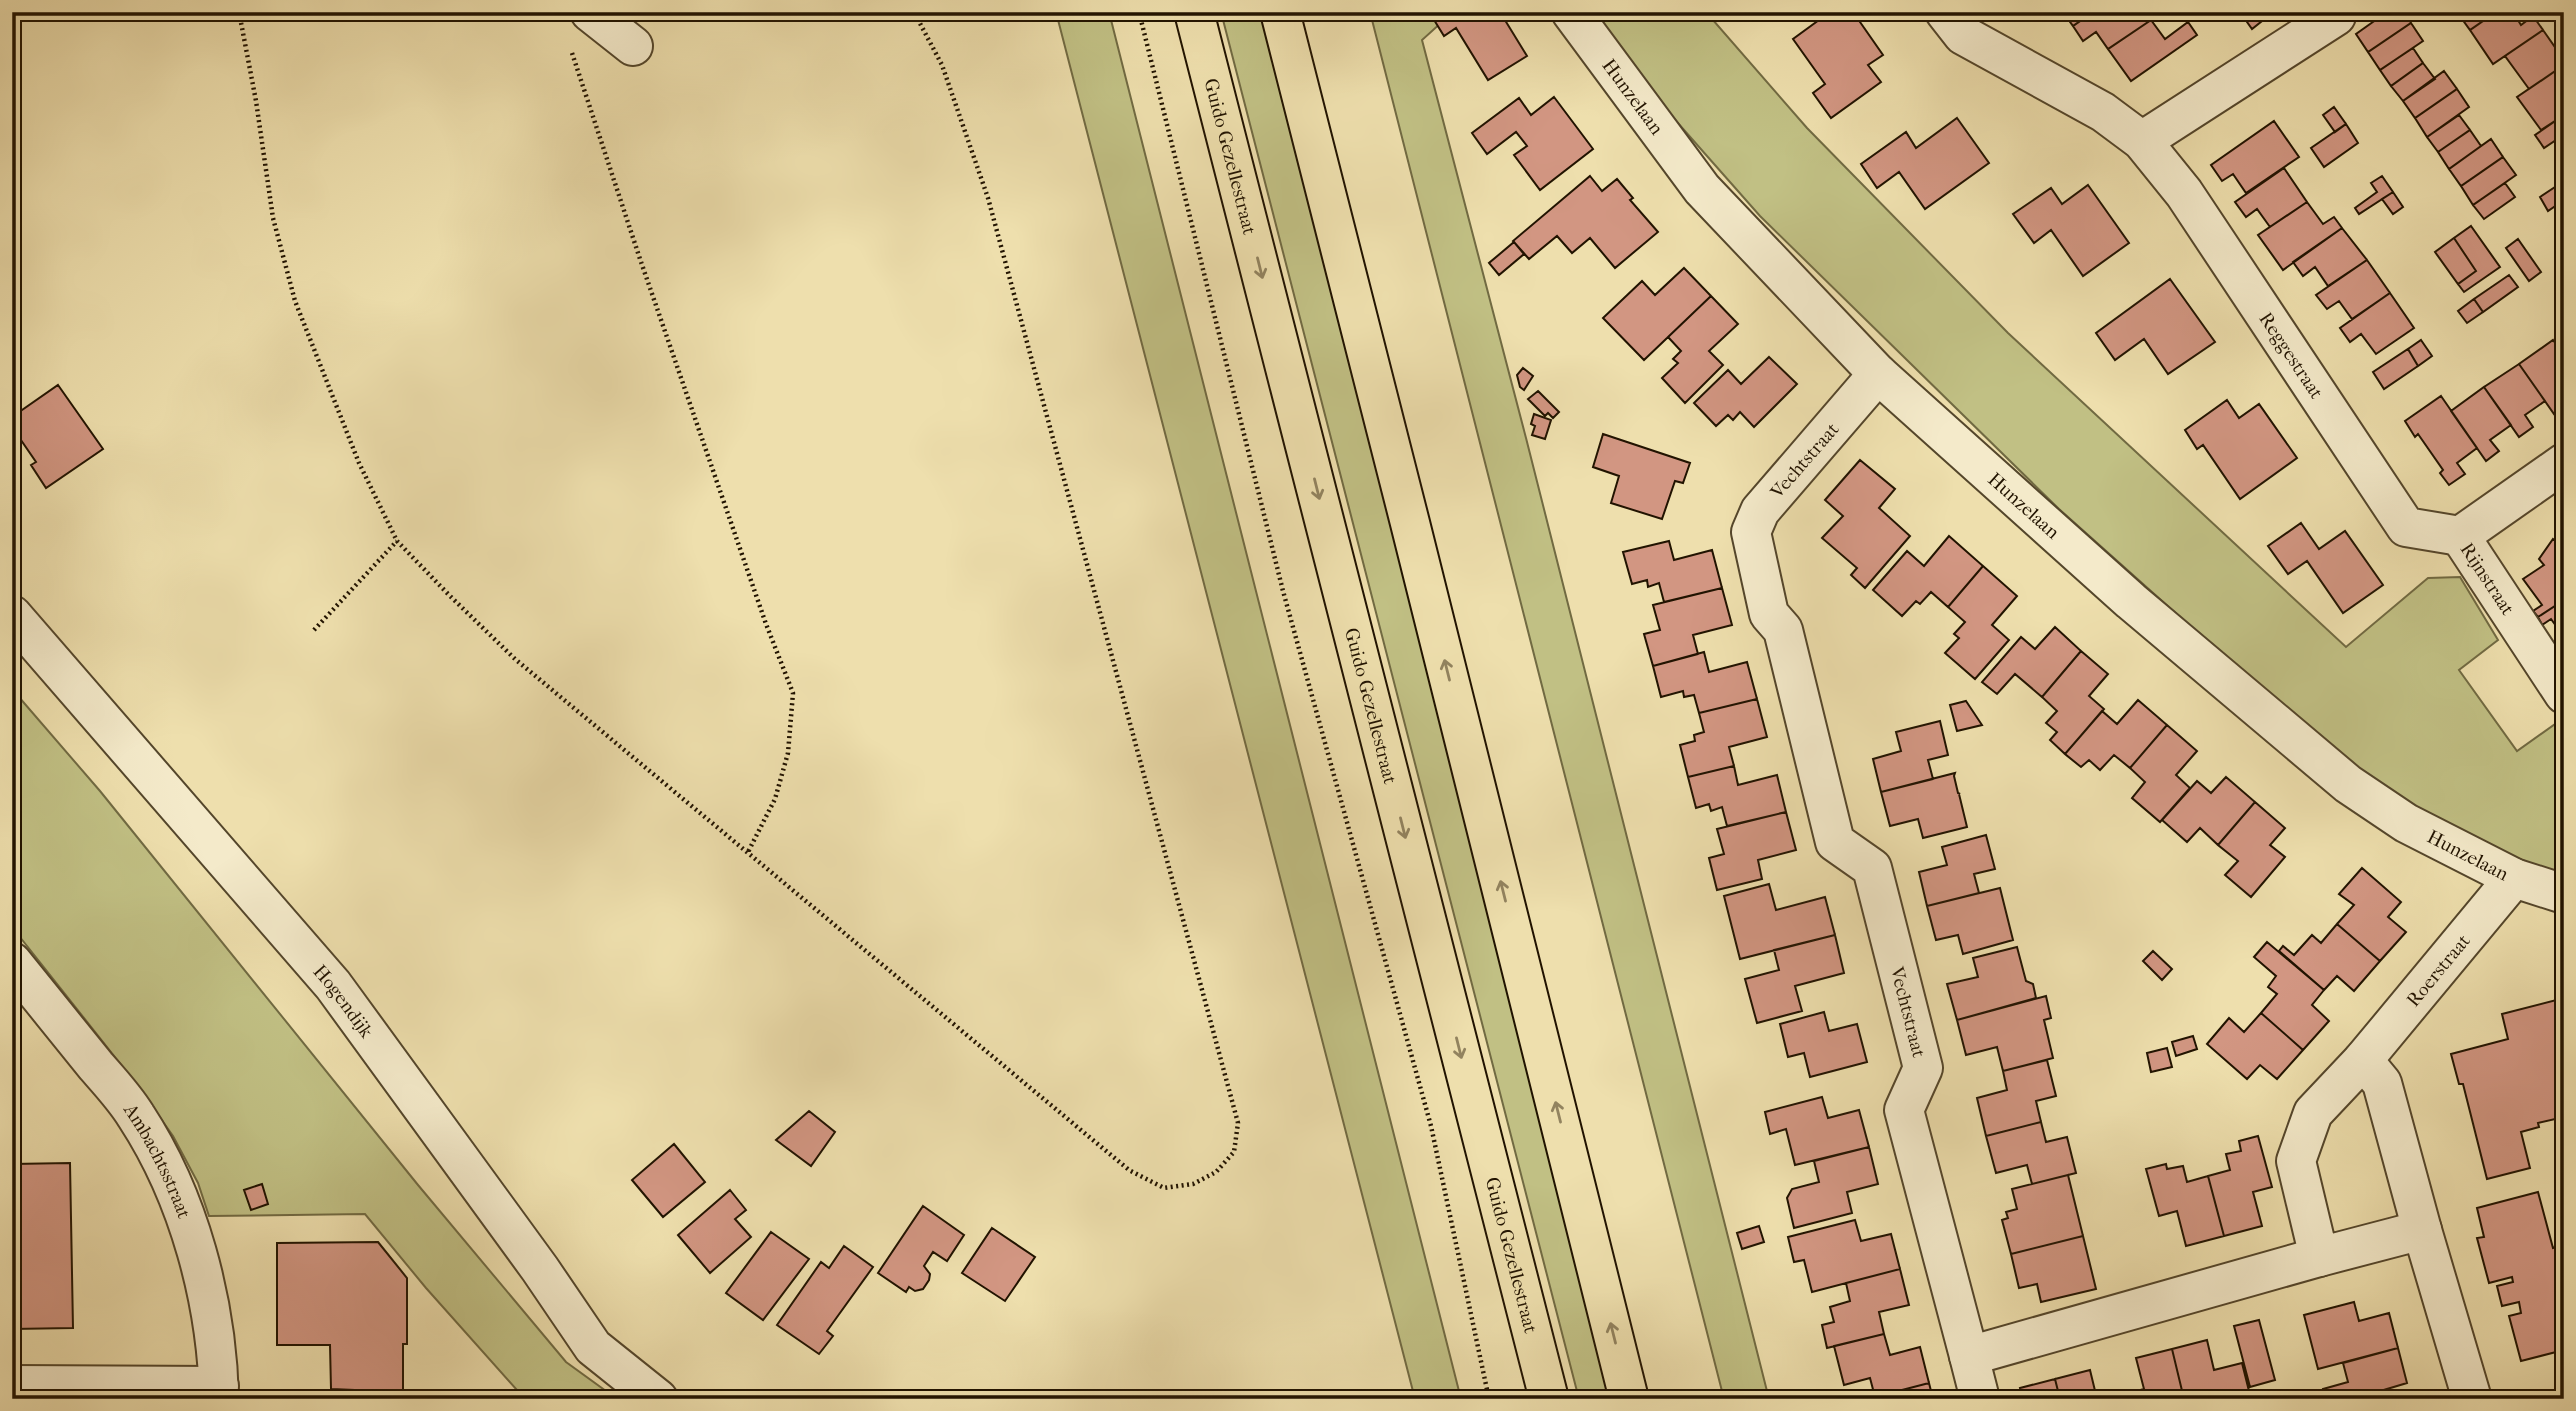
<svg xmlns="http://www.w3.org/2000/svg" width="2576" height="1411" font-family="'IM FELL French Canon',serif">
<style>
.green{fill:#c1c084;stroke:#716a42;stroke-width:2}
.building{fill:#d29682;stroke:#211300;stroke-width:2}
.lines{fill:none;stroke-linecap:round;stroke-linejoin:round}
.minor-casing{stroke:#54462b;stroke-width:42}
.major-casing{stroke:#211300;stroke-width:42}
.path{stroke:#211300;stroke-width:4.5;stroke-dasharray:2 3.5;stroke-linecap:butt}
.minor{stroke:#f4eaca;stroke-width:38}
.major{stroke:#eedfad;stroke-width:38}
.oneway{stroke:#92835f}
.labels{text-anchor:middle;stroke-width:5;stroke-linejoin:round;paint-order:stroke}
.street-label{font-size:19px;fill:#211300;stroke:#f4eaca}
</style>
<rect width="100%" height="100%" fill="#eedfad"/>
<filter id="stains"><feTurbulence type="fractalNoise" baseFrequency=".00286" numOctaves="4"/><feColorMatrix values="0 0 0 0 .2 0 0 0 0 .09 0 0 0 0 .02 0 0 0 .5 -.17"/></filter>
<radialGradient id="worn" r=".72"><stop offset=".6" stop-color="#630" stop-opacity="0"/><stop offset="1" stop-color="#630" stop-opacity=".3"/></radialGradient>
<!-- green -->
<path class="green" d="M1056,12h53l352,1387h-46z
M1221,12h41l350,1387h-33z
M1370,12h83l-31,28 104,398 243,961h-45z
M1594,12h112l101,116 201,205 338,314 82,-69 32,-1 38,63 -39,30 58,81 41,-29 6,9v146l-94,-36 -96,-51 -315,-281 -299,-293 -91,-103z
M12,689l88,102 318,394 148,177 51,37h-92l-99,-111 -61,-74 -156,2 -11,-33 -25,-47 -36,-51 -125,-158z"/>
<!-- building -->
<path class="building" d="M1437,12h63l27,44 -39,24 -32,-52 -12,8 -13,-21z
M1830,12h23l30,43 -15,10 13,17 -50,36 -18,-25 12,-9 -32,-45z
M2063,12h30l-20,14z
M2093,12h52l6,8 -43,29 -12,-17 -13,9 -10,-15z
M2240,12h23l4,5 -15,12z
M2387,12h17l7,11 -43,29 -12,-18z
M2457,12h39l-26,18z
M2496,12h17l8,13 12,-9 10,14 -50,34 -23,-34z
M2151,20l14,19 23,-17 9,13 -66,46 -23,-32z
M2411,23l12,18 -43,29 -12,-18z
M2543,30l14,20 7,-5v20l-35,24 -24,-33z
M2413,48l10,15 -32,23 -11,-16z
M2423,63l12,16 -32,22 -12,-15z
M2564,65v50l-23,15 -24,-33z
M2444,71l13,18 -42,29 -12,-17z
M2457,89l12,18 -42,30 -12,-19z
M1554,97l39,52 -53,41 -26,-35 13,-9 -11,-14 -29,22 -15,-21 47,-35 12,17z
M2334,107l12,17 -11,8 -12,-17z
M2459,115l11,15 -32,22 -11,-15z
M2564,115v23l-2,-2 -18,12 -9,-13z
M1957,118l32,45 -64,46 -26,-37 -22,16 -16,-24 45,-32 10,16z
M2274,121l25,36 -53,36 -13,-19 -11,7 -11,-16z
M2346,124l12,19 -34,24 -13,-19z
M2470,130l11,16 -32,23 -11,-17z
M2491,139l12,18 -42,29 -12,-17z
M2503,157l13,18 -43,30 -12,-19z
M2284,168l23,34 -37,25 -13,-18 -11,8 -11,-15z
M1590,176l12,15 15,-12 16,19 -3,2 28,32 -43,36 -25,-30 -18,15 -15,-17 -28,23 -16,-18z
M2382,176l11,16 -34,22 -4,-6 22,-16 -6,-9z
M2564,181v19l-16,11 -8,-14z
M2505,183l10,14 -31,22 -11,-14z
M2088,185l41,58 -46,33 -32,-46 -17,13 -21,-29 38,-26 11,16z
M2393,192l10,15 -10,7 -11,-15z
M2307,202l16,22 11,-7 8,11 -59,42 -25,-35z
M2471,226l29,41 -36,25 -6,-8 18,-13 -22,-33z
M2342,228l25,32 -39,26 -13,-19 -12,9 -10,-14z
M2454,238l22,33 -18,13 -23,-32z
M2518,239l23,33 -12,9 -23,-33z
M1514,242l10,12 -25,21 -10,-12z
M2367,260l23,33 -38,26 -13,-18 -12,8 -11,-14z
M1684,268l27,28 -67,64 -41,-42 39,-37 13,14z
M2509,275l9,12 -35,25 -9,-13z
M2170,279l45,63 -47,32 -24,-35 -29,21 -19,-27z
M2390,293l24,35 -38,26 -15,-20 -11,8 -10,-14z
M1711,296l27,28 -29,27 14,14 -38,38 -23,-25 16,-15 -5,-4 8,-8 -13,-14z
M2474,299l9,13 -16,11 -9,-12z
M2421,340l11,16 -14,10 -10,-17z
M2553,340l11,15v33l-7,5 7,13 -10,8 -35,-50z
M2408,349l10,17 -34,23 -11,-17z
M1769,357l28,27 -43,43 -14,-15 -7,8 -5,-5 -12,11 -22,-23 34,-33 13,14z
M2519,364l26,37 -20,14 8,12 -14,10 -35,-50z
M1523,368l10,8 -9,14 -4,-3 -3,-12z
M58,385l45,64 -57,39 -15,-23 5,-3 -24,-35v-10z
M2484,387l27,38 -21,15 9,11 -13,10 -35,-50z
M1538,391l21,21 -6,6 -5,-5 -3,3 -17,-17z
M2441,396l36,52 -20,15 8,11 -16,11 -9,-12 3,-3 -25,-36 -3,3 -10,-16z
M2227,400l12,18 20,-14 38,54 -57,41 -37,-54 -6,4 -12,-19z
M1534,414l17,6 -6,19 -13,-4 3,-9 -4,-2z
M1603,434l87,29 -7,20 -8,-2 -13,38 -51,-16 8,-27 -26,-9z
M1860,460l35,29 -16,19 31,28 -45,52 -14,-13 6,-7 -35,-30 21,-22 -18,-16z
M2301,523l18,26 26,-18 38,54 -40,28 -36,-52 -19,13 -20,-28z
M1949,536l34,30 -35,41 -17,-15 -11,12 -4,-3 -14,15 -29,-26 34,-39 17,15z
M2553,539l11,9v52l-26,17 -5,-6 9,-6 -19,-26 21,-14 -5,-6z
M1669,541l5,19 38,-10 10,38 -58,14 -5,-19 -11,4 -1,-7 -15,4 -9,-32z
M1983,566l34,30 -25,29 17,15 -34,39 -30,-26 14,-15 -5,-4 11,-12 -17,-15z
M1722,588l10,37 -39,10 5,19 -45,12 -9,-32 16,-4 -7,-25z
M2564,600v37l-13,-18 -9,6 -4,-8z
M2055,627l26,24 -39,46 -27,-23 -18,20 -15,-12 39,-45 14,12z
M2081,651l27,23 -19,22 15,13 -39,45 -15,-14 7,-8 -11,-9 11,-12 -15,-14z
M1704,652l5,20 38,-10 10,37 -58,14 -5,-18 -10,2 -1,-6 -22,6 -8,-31z
M1757,699l10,38 -38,10 5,19 -46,11 -8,-32 15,-4 -1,-6 10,-3 -5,-19z
M2138,700l29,25 -37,43 -16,-13 -14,15 -11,-10 -8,7 -16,-13 37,-43 15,13z
M1966,701l16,24 -25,6 -7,-26z
M1940,721l8,34 -20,5 5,19 -52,13 -8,-33 28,-8 -5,-19z
M2167,725l30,26 -21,24 14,13 -30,34 -28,-24 13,-16 -15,-14z
M1734,766l4,19 39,-10 9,37 -59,14 -5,-19 -11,4 -2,-7 -13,4 -8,-31z
M1955,773l-1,3 4,17 2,1h-1l8,33 -44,11 -5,-19 -28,7 -9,-34z
M2226,777l29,25 -37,43 -18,-17 -13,14 -25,-22 35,-39 14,12z
M2255,802l30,26 -15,17 15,12 -34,40 -26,-22 13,-14 -20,-16z
M1786,812l10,38 -38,10 4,19 -45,11 -8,-32 15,-4 -7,-25z
M1986,835l9,34 -21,5 5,19 -52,13 -8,-34 28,-7 -5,-18z
M2362,868l39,34 -13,15 18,15 -26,29 -43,-37 17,-19 -15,-11z
M1769,884l7,26 49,-13 10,38 -95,24 -16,-63z
M2000,888l13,52 -50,14 -5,-19 -22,5 -9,-34z
M2337,924l43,37 -26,30 -17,-15 -13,14 -45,-39 4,-5 11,9 18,-20 9,8z
M1835,935l9,38 -49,13 7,25 -45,12 -12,-44 34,-9 -5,-20z
M2267,942l57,48 -12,15 17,16 -26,29 -42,-37 16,-19 -9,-7 8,-11 -22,-19z
M2017,947l9,34 7,3 3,14 -79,22 -10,-36 31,-7 -5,-19z
M2153,951l19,18 -10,11 -19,-19z
M2046,996l5,22 -7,2 9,38 -50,13 -6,-24 -31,8 -9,-35z
M2564,998v119l-26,6 1,4 -18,5 9,36 -43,11 -24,-95h-4l-8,-30 57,-15 -6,-25z
M1824,1012l5,19 28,-7 10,38 -57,15 -6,-24 -16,4 -8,-33z
M2261,1013l42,37 -26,29 -17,-14 -13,14 -40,-35 22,-26 15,14z
M2193,1036l4,13 -21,7 -4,-14z
M2167,1048l5,19 -21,5 -4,-19z
M2047,1060l9,36 -20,5 5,21 -55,14 -9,-38 30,-8 -4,-19z
M1822,1097l6,21 31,-8 10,37 -74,18 -9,-36 -16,5 -5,-22z
M809,1111l26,21 -24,34 -35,-26z
M2041,1122l5,20 21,-5 9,36 -44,11 -5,-19 -31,8 -10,-37z
M2258,1136l14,51 -19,5 9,34 -38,10 -16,-60 22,-6 -4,-16 15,-3 -2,-10z
M674,1144l31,38 -42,35 -31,-37z
M1869,1147l9,37 -31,8 5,21 -58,15 -7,-30 5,-9 27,-7 -5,-21z
M70,1163l3,165 -61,1v-165z
M2166,1164l1,5 16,-3 4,16 21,-6 16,60 -38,10 -9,-35 -18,5 -13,-47z
M2068,1175l15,61 -72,18 -9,-34 6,-2 -2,-6 11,-3 -5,-20z
M262,1184l6,20 -17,6 -7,-20z
M730,1190l16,20 -11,9 16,18 -41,36 -32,-38z
M2538,1192l15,56 11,-3v105l-43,11 -12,-45 12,-3 -2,-11 -17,4 -5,-20 16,-4 -1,-5 -23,6 -12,-45 7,-1 -7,-29z
M923,1206l41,29 -17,26 -14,-9 -9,14 6,8 -1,6 -6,9 -8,2 -6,-4 -3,5 -28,-19z
M1855,1220l6,21 30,-7 9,35 -88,23 -8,-32 -10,2 -6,-25z
M1759,1226l5,16 -22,7 -5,-16z
M992,1228l43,29 -30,44 -43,-28z
M771,1232l38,27 -46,61 -37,-27z
M2083,1236l13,53 -55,13 -4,-18 -18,4 -8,-34z
M378,1242l29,36v66h-4v48l-72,-3 -1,-44h-53v-102z
M844,1246l29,21 -46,64 6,5 -14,18 -42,-29 44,-63 8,6z
M1900,1269l9,36 -30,7 5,22 -57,14 -5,-23 12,-3 -4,-15 20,-6 -4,-18z
M2354,1302l5,19 30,-8 9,35 -80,21 -14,-54z
M2259,1320l16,60 -25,7 -16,-61z
M1884,1334l6,21 30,-8 9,36 -54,14 -5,-19 -26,7 -10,-39z
M2207,1340l7,30 28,-7 9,36h-67l-12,-50z
M2398,1348l9,35 -30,9 2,7h-54l-2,-10 25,-7 -5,-19z
M2172,1349l12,50h-60l-1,-4 21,-6 -8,-31z
M2090,1370l7,29h-37l-5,-20z
M2055,1379l5,20h-37l-3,-11z
M1929,1383l4,16h-58v-2z"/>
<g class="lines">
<!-- minor casing -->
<g class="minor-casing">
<g id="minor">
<path d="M590,12l43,34"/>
<path id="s1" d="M1571,12l131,177 176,185 253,227 217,183 58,39 108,55 50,16"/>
<path id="s2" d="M1945,12l18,23 140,77 39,29 42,52 222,334 54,9"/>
<path d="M2142,141l194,-125"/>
<path id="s3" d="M1878,374l-118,137 -9,21 18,82 14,16 52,212 37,26 51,200 -19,42 65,246 350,-99"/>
<path id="s4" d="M2564,463l-104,73 104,158"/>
<path id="s5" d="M12,615l321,370 207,284 53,78 65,52"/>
<path id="s6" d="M12,962c28,35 56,69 84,104 14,16 29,32 40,50 53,81 81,186 83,283"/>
<path d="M2363,1060l19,23 40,147 50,169"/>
<path id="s7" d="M2422,1230l-103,27 -23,-96 17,-48 50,-53 151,-182"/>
<path d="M1969,1356l11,43"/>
<path d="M12,1385l207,1"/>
</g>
</g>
<!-- major casing -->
<g class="major-casing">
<g id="major">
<path id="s8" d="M1194,12l355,1387"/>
<path d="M1280,12l130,511 219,876"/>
</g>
</g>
<!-- path -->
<path class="path" d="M239,12l17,89 17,117 22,83 64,162 38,78 53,55 65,63 614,511 35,18 29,-4 23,-12 18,-20 4,-29 -250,-925 -46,-133 -28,-53
M1139,12l144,579 148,535 58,273
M572,53l68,206 126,365 27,69 -5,60 -13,46 -27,53
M314,630l83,-89"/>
<!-- minor -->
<use href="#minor" class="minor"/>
<!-- major -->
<use href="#major" class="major"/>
</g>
<!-- one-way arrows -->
<defs><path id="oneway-shaft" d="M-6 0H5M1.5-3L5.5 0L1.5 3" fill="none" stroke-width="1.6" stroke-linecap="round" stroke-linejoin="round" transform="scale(1.75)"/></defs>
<g class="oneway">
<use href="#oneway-shaft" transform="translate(1260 268) rotate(76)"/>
<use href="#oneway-shaft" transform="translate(1317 489) rotate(76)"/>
<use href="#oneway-shaft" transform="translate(1447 670) rotate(-104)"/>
<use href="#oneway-shaft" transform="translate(1403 828) rotate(76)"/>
<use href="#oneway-shaft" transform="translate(1503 891) rotate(-104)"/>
<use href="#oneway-shaft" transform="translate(1459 1048) rotate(76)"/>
<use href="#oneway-shaft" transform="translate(1558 1112) rotate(-104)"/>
<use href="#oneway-shaft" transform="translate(1613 1333) rotate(-104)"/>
</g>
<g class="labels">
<!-- street labels -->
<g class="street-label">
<text dy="7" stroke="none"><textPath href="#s1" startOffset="105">Hunzelaan</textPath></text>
<text dy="7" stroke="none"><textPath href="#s8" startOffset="149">Guido Gezellestraat</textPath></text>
<text dy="7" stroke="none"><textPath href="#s2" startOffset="499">Reggestraat</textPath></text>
<text transform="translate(1804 460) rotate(-49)" y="7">Vechtstraat</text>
<text dy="7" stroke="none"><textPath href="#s1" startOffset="672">Hunzelaan</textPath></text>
<text dy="7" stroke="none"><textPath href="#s4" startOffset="178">Rijnstraat</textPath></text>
<text dy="7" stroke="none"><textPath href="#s8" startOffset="716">Guido Gezellestraat</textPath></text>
<text dy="7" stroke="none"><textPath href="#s1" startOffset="1239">Hunzelaan</textPath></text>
<text dy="7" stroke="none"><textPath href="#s7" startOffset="446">Roerstraat</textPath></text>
<text dy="7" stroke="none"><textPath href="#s5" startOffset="509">Hogendijk</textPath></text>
<text dy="7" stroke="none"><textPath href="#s3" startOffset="721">Vechtstraat</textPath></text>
<text dy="7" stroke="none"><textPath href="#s6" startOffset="248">Ambachtsstraat</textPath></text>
<text dy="7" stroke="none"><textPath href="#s8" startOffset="1283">Guido Gezellestraat</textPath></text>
</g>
</g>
<!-- margin -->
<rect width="2576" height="1411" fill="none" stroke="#eedfad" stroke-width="42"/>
<rect x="14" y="14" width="2548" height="1383" fill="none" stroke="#211300" stroke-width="3.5"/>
<rect x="21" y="21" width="2534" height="1369" fill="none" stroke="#211300" stroke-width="2"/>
<rect width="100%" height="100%" filter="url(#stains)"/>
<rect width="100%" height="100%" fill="url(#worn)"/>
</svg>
